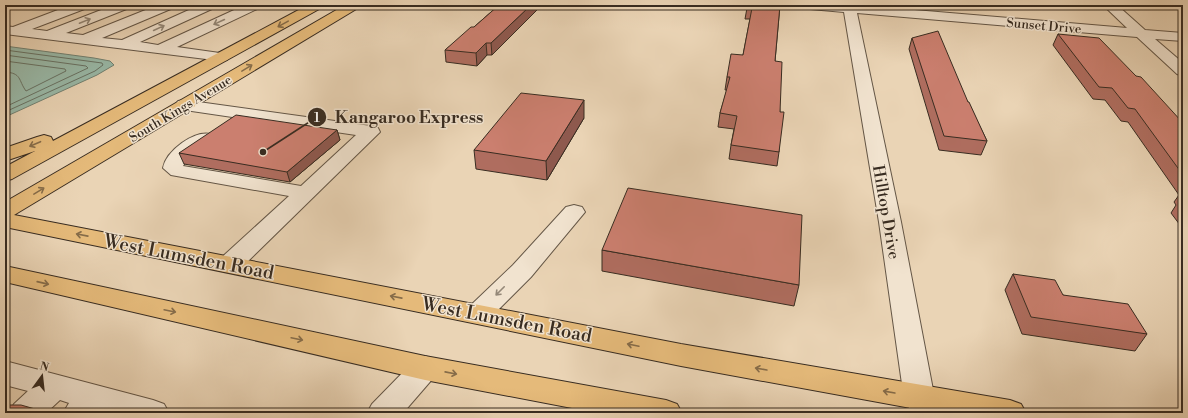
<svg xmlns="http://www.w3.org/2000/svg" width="1188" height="418" font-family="'Libre Bodoni',serif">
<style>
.water{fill:#99b9a8;stroke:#728172}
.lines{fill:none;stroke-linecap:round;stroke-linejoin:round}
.shore{stroke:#687264;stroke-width:1}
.minor-casing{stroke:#645646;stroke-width:2}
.major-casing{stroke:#382c21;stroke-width:2}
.minor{fill:#f1e3cf;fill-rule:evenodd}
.major{fill:#e5ba7a;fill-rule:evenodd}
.wall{fill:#af6d5f;stroke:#382c21}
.shaded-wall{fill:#8e594e;stroke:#382c21}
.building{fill:#cb7f6f;stroke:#382c21}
.oneway{stroke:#948878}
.oneway2{stroke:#866c49}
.labels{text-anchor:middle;stroke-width:3;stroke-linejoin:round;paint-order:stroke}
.far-street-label{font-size:13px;fill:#382c21;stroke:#f1e3cf}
.street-label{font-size:16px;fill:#382c21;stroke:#f1e3cf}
.near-street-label{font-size:19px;fill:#382c21;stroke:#f1e3cf}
.leader{fill:none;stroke:#382c21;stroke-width:1.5}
.callout-dot{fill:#382c21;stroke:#f1e3cf;stroke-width:1.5}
.mark-label{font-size:12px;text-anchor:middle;font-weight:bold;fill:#fff}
.callout-label{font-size:17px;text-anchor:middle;font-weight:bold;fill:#382c21;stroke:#f1e3cf;stroke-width:3;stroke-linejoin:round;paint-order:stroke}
</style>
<rect width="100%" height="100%" fill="#ead4b5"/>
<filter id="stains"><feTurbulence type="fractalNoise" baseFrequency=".005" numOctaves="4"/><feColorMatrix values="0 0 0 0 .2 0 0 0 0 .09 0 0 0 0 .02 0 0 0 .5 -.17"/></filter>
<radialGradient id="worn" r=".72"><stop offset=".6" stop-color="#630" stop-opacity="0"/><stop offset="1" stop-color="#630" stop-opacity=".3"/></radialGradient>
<!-- water -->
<path class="water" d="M5,46l89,12 16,3 4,4 -17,10 -92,42v-25l3,-1 1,-4 -4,1z"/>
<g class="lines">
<!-- shore -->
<path class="shore" d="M5,50l97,13 1,2 -8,6 -90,41
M5,55l81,11 2,2 -83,39
M5,61l60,8 1,2 -40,20c-8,-11 -4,-18 -21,-19"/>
<!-- minor casing -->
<g class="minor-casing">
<path id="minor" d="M71,5h18l-2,3 -55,21 15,2 67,-26h17l-2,3 -63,25 17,2 75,-30h17l-2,3 -71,30 20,2 78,-35h16l-2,3 -74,34 18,3 87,-40h16l-2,3 -82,39 50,7 2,3 -2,3 -5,1 -217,-27v-8l8,1z
M804,5h51l272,23 -24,-23h14l28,25 38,3v8l-28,-2 28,24v13l-6,-2 -40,-37 -280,-24 44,209 33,173 11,18h-33l-8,-15 -25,-176 -35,-210 -34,-3 -4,-1z
M184,100l187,26 7,2 2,4 -141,138 -9,2 -9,-2 -3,-6 3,-6 68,-62 -118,-21 -8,-7c3,-17 31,-38 48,-34l2,4 -2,4 -24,17 -4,7 118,20 55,-51 -178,-26 -3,-4 3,-4z
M574,205l8,2 3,5 -54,65 -43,43 -9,3 -9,-3 -4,-7 4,-7 43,-41 53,-58z
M425,356l10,4 5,8 -5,8 -32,37h-36l5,-9 43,-44z
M5,361l148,39 11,4 5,9h-63l-5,-1 -1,1h-37l6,-10 -9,-3 -14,13h-37l5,-9 14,-13 -23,-6z"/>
</g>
<!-- major casing -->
<g class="major-casing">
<path id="major" d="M308,5h15l-2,3 -309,171 -7,2v-14l30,-16 -30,10v-13l32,-11 7,-2 7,2 2,4z
M345,5h15l-2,3 -344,207 667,129 329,56 11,4 5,9h-88l-257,-47 -676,-139v-25z
M5,266l420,90 241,44 11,4 5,9h-84l-173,-33 -420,-98z"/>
</g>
<!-- minor -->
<use href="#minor" class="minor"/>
<!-- major -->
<use href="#major" class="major"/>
</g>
<!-- wall -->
<path class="wall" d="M499,5l-7,50h-5l-10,11 -31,-4 -1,-12 29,-23z
M780,5l-5,56 5,51 -1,40 -2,14 -48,-7 2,-14 3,-16 -16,-2 2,-14 7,-23h-2l2,-13 16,-22 7,-36h-5l2,-11z
M1058,34l78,42 47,47v106l-12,-16 5,-8 -2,-3 5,-7 -51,-73 -7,-1 -16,-21 -12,-1 -40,-54z
M912,38l56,64 19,39 -6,14 -42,-5 -30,-101z
M584,118l-37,62 -71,-11 -2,-19z
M337,130l3,10 -50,42 -106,-18 -5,-11z
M602,250l197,35 -5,21 -192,-35z
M1013,274l50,21 84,39 -12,17 -113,-17 -17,-44z"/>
<!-- shaded-wall -->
<path class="shaded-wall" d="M531,5h11l-50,50 -1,-12z
M486,43l1,12 -10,11 -1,-13z
M584,100v18l-37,62 -1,-19z
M337,130l3,10 -50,42 -3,-10z"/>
<!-- building -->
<path class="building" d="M499,5h32l-40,38h-5l-10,10 -31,-3 26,-23h3z
M748,5h32l-5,56 7,1 -2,50h4l-5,40 -48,-7 6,-29 -17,-3 10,-36h-3l4,-23 12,1 9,-47h-5z
M938,31l30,71h1l18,39 -43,-5 -32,-98z
M1058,34l41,4 37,38 5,1 42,46v52l-48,-66 -7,-1 -16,-20 -13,-1z
M521,93l63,7 -38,61 -72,-11z
M236,115l101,15 -50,42 -108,-19z
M628,188l174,27 -3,70 -197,-35z
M1180,199h3v4z
M1013,274l42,6 8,15 65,9 19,30 -116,-17z
M5,405h16l28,8h-44z"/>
<!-- one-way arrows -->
<defs><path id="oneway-shaft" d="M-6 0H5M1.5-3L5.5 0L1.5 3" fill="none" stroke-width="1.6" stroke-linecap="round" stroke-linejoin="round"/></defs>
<g class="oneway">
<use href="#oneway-shaft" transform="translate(85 21) rotate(-22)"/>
<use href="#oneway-shaft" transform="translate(219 22) rotate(155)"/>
<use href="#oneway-shaft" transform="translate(159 28) rotate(-25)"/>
<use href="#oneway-shaft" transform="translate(500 291) rotate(135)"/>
</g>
<g class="oneway2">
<use href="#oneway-shaft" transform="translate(283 24) rotate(151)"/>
<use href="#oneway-shaft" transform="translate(247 68) rotate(-31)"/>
<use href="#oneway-shaft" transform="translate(35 144) rotate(157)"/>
<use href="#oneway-shaft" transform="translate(39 191) rotate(-31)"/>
<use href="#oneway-shaft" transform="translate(82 235) rotate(-169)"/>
<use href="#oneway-shaft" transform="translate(43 283) rotate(13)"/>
<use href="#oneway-shaft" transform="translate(396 297) rotate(-169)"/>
<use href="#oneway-shaft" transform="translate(170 311) rotate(12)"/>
<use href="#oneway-shaft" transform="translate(297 339) rotate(12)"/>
<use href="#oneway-shaft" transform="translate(633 345) rotate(-168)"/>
<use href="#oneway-shaft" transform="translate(761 369) rotate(-170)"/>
<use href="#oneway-shaft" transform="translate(451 373) rotate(11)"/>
<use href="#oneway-shaft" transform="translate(889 392) rotate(-170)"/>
</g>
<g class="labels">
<!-- far-street labels -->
<g class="far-street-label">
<text transform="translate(1044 25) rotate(5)" y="5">Sunset Drive</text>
<text transform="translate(180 108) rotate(-31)" y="5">South Kings Avenue</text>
</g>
<!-- street labels -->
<g class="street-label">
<text transform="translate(887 212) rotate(80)" y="6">Hilltop Drive</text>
</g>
<!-- near-street labels -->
<g class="near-street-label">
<text transform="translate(189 256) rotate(11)" y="7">West Lumsden Road</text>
<text transform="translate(507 319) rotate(11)" y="7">West Lumsden Road</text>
</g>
</g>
<!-- callouts -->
<path class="leader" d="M263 152L317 117"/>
<g class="callout-dot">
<circle cx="263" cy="152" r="4"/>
<circle cx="317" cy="117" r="10"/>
</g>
<g class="mark-label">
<text x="317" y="122">1</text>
</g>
<g class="callout-label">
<text x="409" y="123">Kangaroo Express</text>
</g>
<!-- margin -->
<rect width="1188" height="418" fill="none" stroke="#ead4b5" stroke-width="20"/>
<rect x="6" y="6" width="1176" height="406" fill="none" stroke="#382c21" stroke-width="2"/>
<rect x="10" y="10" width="1168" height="398" fill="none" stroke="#382c21"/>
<!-- north arrow -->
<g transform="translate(42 376) rotate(15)" stroke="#f1e3cf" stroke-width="3" paint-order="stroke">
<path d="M0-3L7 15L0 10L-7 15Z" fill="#382c21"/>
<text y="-6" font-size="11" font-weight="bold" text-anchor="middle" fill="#382c21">N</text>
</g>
<rect width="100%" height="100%" filter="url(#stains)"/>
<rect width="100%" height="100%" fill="url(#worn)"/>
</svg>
